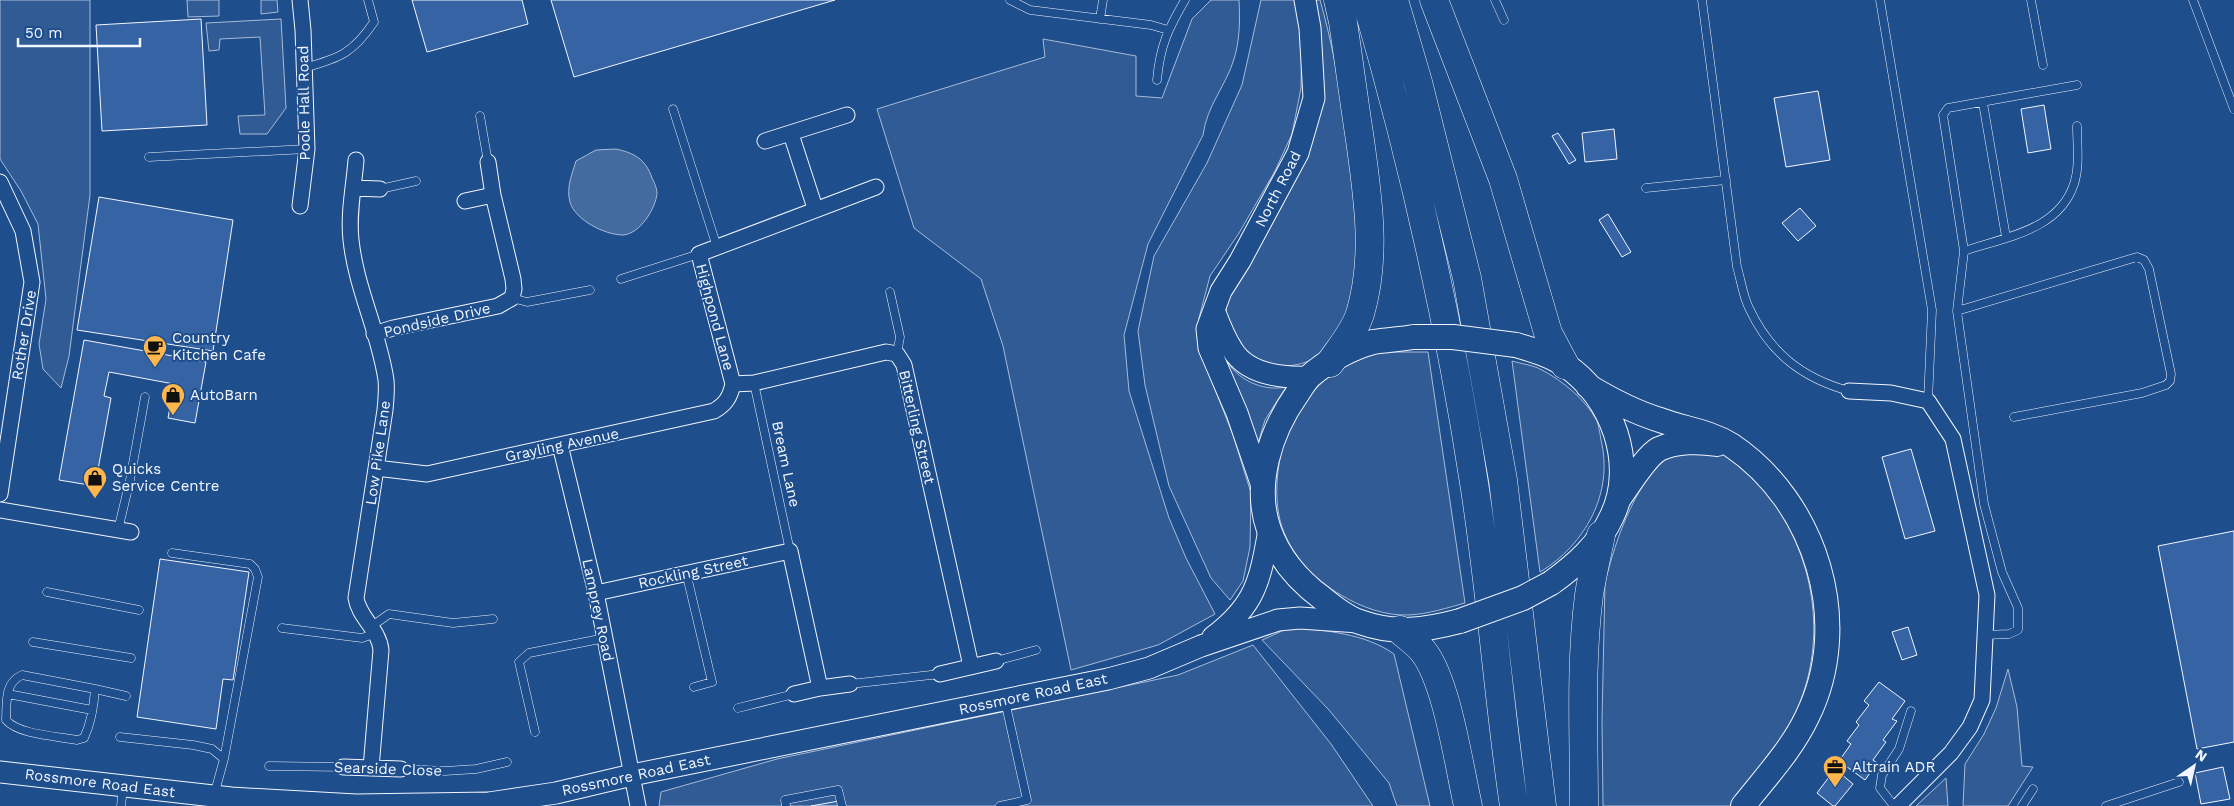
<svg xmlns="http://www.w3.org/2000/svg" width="2234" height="806" font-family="'Work Sans',sans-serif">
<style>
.green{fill:#305b95;stroke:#a8bbd7}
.water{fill:#446ba0;stroke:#a8bbd7}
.building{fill:#3563a3;stroke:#f2f6ff}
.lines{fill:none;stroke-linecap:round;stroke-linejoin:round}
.lane-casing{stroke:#f2f6ff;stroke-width:9}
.street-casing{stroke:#f2f6ff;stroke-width:17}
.secondary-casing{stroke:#f2f6ff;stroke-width:23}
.primary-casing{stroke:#f2f6ff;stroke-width:26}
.highway-casing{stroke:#f2f6ff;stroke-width:29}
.lane{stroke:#1f4e8c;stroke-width:8}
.street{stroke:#1f4e8c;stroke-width:15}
.secondary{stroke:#1f4e8c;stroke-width:21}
.primary{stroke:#1f4e8c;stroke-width:24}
.highway{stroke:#1f4e8c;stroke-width:28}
.primary-bridge-casing{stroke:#f2f6ff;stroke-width:26;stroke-linecap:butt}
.primary-bridge{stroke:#1f4e8c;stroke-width:24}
.labels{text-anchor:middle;stroke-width:4;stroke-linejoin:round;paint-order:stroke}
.street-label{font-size:15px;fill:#f2f6ff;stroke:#1f4e8c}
.poi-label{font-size:15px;fill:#f2f6ff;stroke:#1f4e8c;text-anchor:start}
</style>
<rect width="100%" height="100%" fill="#1f4e8c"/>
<!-- green -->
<path class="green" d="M0,0h90v195l-21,161 -8,32 -18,-19 -4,-25 7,-45 -8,-75 -17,-33 -21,-32z
M187,0h32v16l-31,1z
M261,0h16l1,12 -17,2z
M1211,0h28c1,19 1,40 -5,59 -8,27 -27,46 -31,76l-55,109 -24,91 5,56 40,127 17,40 29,56 -57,31 -87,25 -68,-324 -22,-67 -67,-51 -37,-119 168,-52 -2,-18 93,17v40l26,2 30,-79z
M1261,0h35l6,24 -1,64 -9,46 -17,37 -36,62 -29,43 -11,42v31l34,86 18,58 -1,54 -7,34 -13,19 -19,-22 -42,-92 -24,-101 -7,-54 16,-75 53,-93 35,-78z
M1316,0h4c22,78 31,159 37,240 1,13 5,50 0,61 -3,7 -33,52 -39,55 -33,22 -81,5 -91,-35 -2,-9 0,-18 2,-26l67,-116 25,-140z
M281,19l5,89 -19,26h-27l-2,-18 27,-1 -5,-78 -40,2 -1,11 -10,1 -3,-28z
M1388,352h40l37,251c-18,5 -37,11 -56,12 -24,1 -48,-8 -68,-20 -26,-15 -49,-39 -59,-68 -6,-18 -6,-38 -4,-56 2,-12 3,-26 8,-37 14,-35 44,-65 79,-78 7,-2 16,-3 23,-4z
M1225,358c11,21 37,34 61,29l-21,33 -9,30 -38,-90z
M1512,361c10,3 21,4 30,9 21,11 44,30 55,51 2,6 3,13 4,19 13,53 -16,105 -61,132z
M1678,451c12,1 27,-1 38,1 20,5 35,22 47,37 49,58 65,142 37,213 -15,40 -43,71 -69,104h-128l-1,-87 3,-136c10,-42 33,-112 73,-132z
M1291,627c36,4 73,6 103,27l36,152h-33l-8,-23 -60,-73 -67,-70z
M1253,645l78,99 42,62h-714l2,-14 116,-33 401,-84z
M2008,669l9,38 5,59 11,1 -25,39h-45l2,-42 19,-30 12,-26z
M1946,778l2,28h-32z"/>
<!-- water -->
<path class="water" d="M616,149c19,4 30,11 36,29 2,4 5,10 5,15 -1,15 -17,41 -34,42 -18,0 -48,-15 -53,-33 -4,-14 2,-28 6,-41l20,-11z"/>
<!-- building -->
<path class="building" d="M412,0h110l6,24 -101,28z
M551,0h284l-261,77z
M201,19l6,106 -105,6 -6,-106z
M1818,91l12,69 -44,7 -12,-69z
M2044,105l7,44 -23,4 -7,-44z
M1614,129l3,30 -32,3 -3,-29z
M1558,133l18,27 -7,4 -17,-28z
M99,197l134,23 -20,131 -136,-21z
M1800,208l16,18 -18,15 -16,-18z
M1608,214l23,38 -9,5 -23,-37z
M84,340l122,22 -11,61 -27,-5 6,-34 -65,-12 -5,24 7,2 -16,88 -36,-6z
M1911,449l24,82 -30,8 -23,-82z
M2234,531v211l-37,7 -39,-203z
M160,559l89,13 -16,108 -10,-1 -7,50 -79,-12z
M1908,627l9,28 -15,5 -10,-28z
M1879,682l26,19 -13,18 5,2 -14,19 3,2 -13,18 4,3 -12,17 -26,-19 12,-17 -4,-3 12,-16 -3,-3 13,-17 -5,-4z
M2223,767l7,32 -29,5 -6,-31z
M1835,769l18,15 -18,22h-2l-16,-13z
M839,801l1,5h-29z"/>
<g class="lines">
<!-- lane casing -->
<g class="lane-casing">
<path id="lane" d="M1010,0l20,10 121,15 17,5
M1495,0l9,20
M1702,0l35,267c4,13 6,29 12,41 21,45 53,70 100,83
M1880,0l52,310 -4,91
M2031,0l12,65
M2193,0l41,109
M1100,19l3,-19
M304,68c36,-10 49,-15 70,-46l-6,-22
M1157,80c3,-34 11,-51 28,-80
M1983,103l23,134
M673,109l44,138
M480,116l8,46
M149,157l158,-8
M1646,188l80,-8
M380,189l36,-8
M1964,251c42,-14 95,-21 110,-67 6,-18 3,-39 3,-58
M621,279l78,-25
M890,292l10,45 -3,17
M512,298l15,4 63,-12
M1957,311l180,-54 7,3 5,9 22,105 -1,7 -4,4 -24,8 -128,24
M754,383l36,168
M118,530l12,-50 15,-83
M172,553l78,11 5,5 3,8 -34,182
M686,572l26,110 -18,5
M47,592l92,18
M372,626l17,-12 64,9 40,-4
M282,628l80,10 14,-5
M1985,635l24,-1 9,-4v-22l-16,-36 -18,-68 -27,-193 7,-60 -21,-136 5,-7 129,-23
M33,642l98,16
M996,661l40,-11
M850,684l90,-10
M95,689l-73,-14c-18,8 -15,27 -16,45 13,15 51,16 71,20l7,-2c7,-15 10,-33 11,-49l31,7
M8,694l84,16
M738,708l56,-14
M535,732l-16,-70 10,-9 76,-15
M120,737l73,8 19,4 12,10 -10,36
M269,766l74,1
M401,769l44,2 31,-2 31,-7
M121,806l2,-18
M786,806l-1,-6 53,-10 4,16
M1000,806l27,-6 -22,-99
M1894,806l-14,-18 2,-13 17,-26 12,-38
M2022,806l11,-17
M2106,806l73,-24"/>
</g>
<!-- street casing -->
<g class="street-casing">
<path id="street" d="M300,0l3,30 4,119 -7,57
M791,134l24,74
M765,141l82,-26
M356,160c-2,26 -8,53 -5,80 5,48 28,92 35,140 1,10 0,20 -1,30l-29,188c3,20 23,31 25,52l-10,118
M0,182l23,49 9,51 -32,212
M353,188l27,1
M465,201l28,-6
M374,334l19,-6 105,-22 14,-8 2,-9 -1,-10 -20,-84 -5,-33
M733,384l21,-1 132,-31 11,2 7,11 67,301
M1849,391l42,2 37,8 25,38 34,156 -5,105 -12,27 -19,26 -53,53
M560,445l36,148 42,213
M376,468l51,6 287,-63c12,-7 16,-14 19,-27l-34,-130 177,-67
M0,510l131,22
M596,593l194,-42 30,137
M940,674l56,-13
M794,694l26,-6 30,-4
M343,767l58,2"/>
</g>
<!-- secondary casing -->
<g class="secondary-casing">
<path id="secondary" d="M1214,310c5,13 10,27 18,39 15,26 50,29 77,28
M1263,489l-26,-76 -28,-65 -2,-19 14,-38 19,-30 58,-108 16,-55 -4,-70 -5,-28
M1213,637c43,-32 47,-57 56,-107
M0,772l231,26 125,7 133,-2 67,-10 76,-18 476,-96 41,-11 52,-22 77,-26 22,-2 59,4"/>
</g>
<!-- primary casing -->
<g class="primary-casing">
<path id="primary" d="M1414,337c-13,2 -27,3 -41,5 -21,5 -47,20 -63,34 -5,5 -9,12 -13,18 -27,38 -44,91 -28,136 10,28 30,51 53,68 11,9 25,20 38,24 36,13 65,8 100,-1
M1516,345c17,5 34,10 49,20 47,31 72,99 47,151 -13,29 -36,49 -61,67
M1588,386c23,14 46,26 72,34 24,9 48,11 71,25 85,57 123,178 76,272 -15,32 -42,61 -64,89
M1618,500c9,-13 29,-45 41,-51 17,-8 40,-8 58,-5"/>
</g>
<!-- highway casing -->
<g class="highway-casing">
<path id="highway" d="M1366,0c46,158 83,320 108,483 17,107 24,216 40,323
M1394,0l24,82 49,196 36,202 39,326
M1434,0l69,179 45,154 17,32
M1330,363c11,-16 24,-31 30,-49 17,-57 8,-116 0,-174 -6,-39 -11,-78 -17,-118l-5,-22
M1400,630c7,7 17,13 23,21 24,30 36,115 45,155
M1584,806c0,-70 -4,-141 5,-211 3,-20 8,-40 12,-60"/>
</g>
<!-- lane -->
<use href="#lane" class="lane"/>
<!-- street -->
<use href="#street" class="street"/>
<!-- secondary -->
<use href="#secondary" class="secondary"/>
<!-- primary -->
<use href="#primary" class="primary"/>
<!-- highway -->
<use href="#highway" class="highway"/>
<!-- primary-bridge casing -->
<g class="primary-bridge-casing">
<path id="primary-bridge" d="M1414,337h39l63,8
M1460,621l63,-23 28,-15"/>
</g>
<!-- primary-bridge -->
<use href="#primary-bridge" class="primary-bridge"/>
</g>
<!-- icons -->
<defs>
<g id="cafe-pin" transform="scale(1.25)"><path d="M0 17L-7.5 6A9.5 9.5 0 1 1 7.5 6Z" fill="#ffb74d" stroke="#1f4e8c"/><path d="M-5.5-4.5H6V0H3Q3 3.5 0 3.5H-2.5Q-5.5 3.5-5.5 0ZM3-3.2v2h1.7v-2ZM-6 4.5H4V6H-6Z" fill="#111"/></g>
<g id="shop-pin" transform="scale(1.25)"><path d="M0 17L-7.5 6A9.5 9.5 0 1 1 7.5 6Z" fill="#ffb74d" stroke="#1f4e8c"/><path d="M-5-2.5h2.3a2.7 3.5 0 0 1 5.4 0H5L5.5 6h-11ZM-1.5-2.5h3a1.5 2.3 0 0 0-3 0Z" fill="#111"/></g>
<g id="office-pin" transform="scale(1.25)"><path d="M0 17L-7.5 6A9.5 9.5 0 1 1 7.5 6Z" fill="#ffb74d" stroke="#1f4e8c"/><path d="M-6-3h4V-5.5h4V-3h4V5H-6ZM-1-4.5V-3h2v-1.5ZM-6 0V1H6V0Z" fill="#111"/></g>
</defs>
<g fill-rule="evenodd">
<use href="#cafe-pin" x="155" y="347"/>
<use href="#shop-pin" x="173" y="395"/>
<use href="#shop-pin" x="95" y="478"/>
<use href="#office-pin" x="1835" y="767"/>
</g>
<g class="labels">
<!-- street labels -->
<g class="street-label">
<text transform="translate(304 103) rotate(-91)" y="5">Poole Hall Road</text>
<text transform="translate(1278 189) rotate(-63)" y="5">North Road</text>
<text transform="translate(715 317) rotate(75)" y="5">Highpond Lane</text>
<text transform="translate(437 320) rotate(-13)" y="5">Pondside Drive</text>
<text transform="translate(24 335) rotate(-81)" y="5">Rother Drive</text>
<text transform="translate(917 427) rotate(77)" y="5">Bitterling Street</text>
<text transform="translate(562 445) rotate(-12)" y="5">Grayling Avenue</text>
<text transform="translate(378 453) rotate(-82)" y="5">Low Pike Lane</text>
<text transform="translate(786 464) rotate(78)" y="5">Bream Lane</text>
<text transform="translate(693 572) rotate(-12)" y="5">Rockling Street</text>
<text transform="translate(598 610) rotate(78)" y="5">Lamprey Road</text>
<text transform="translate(1033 694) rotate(-12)" y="5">Rossmore Road East</text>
<text transform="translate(388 769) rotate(2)" y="5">Searside Close</text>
<text transform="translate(636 775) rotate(-12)" y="5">Rossmore Road East</text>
<text transform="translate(100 783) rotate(7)" y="5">Rossmore Road East</text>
</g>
<!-- poi labels -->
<g class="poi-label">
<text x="172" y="343">Country<tspan x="172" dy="17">Kitchen Cafe</tspan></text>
<text x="190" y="400">AutoBarn</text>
<text x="112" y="474">Quicks<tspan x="112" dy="17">Service Centre</tspan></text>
<text x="1852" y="772">Altrain ADR</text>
</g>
</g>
<!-- north arrow -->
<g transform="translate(2194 766) rotate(34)" stroke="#1f4e8c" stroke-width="4" paint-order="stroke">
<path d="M0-4L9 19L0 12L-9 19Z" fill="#f2f6ff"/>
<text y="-8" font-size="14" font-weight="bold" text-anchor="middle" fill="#f2f6ff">N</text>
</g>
<!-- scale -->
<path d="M18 38v8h122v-8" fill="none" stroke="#f2f6ff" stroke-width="2.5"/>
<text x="25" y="38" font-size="15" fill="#f2f6ff" stroke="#1f4e8c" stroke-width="4" paint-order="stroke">50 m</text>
</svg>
